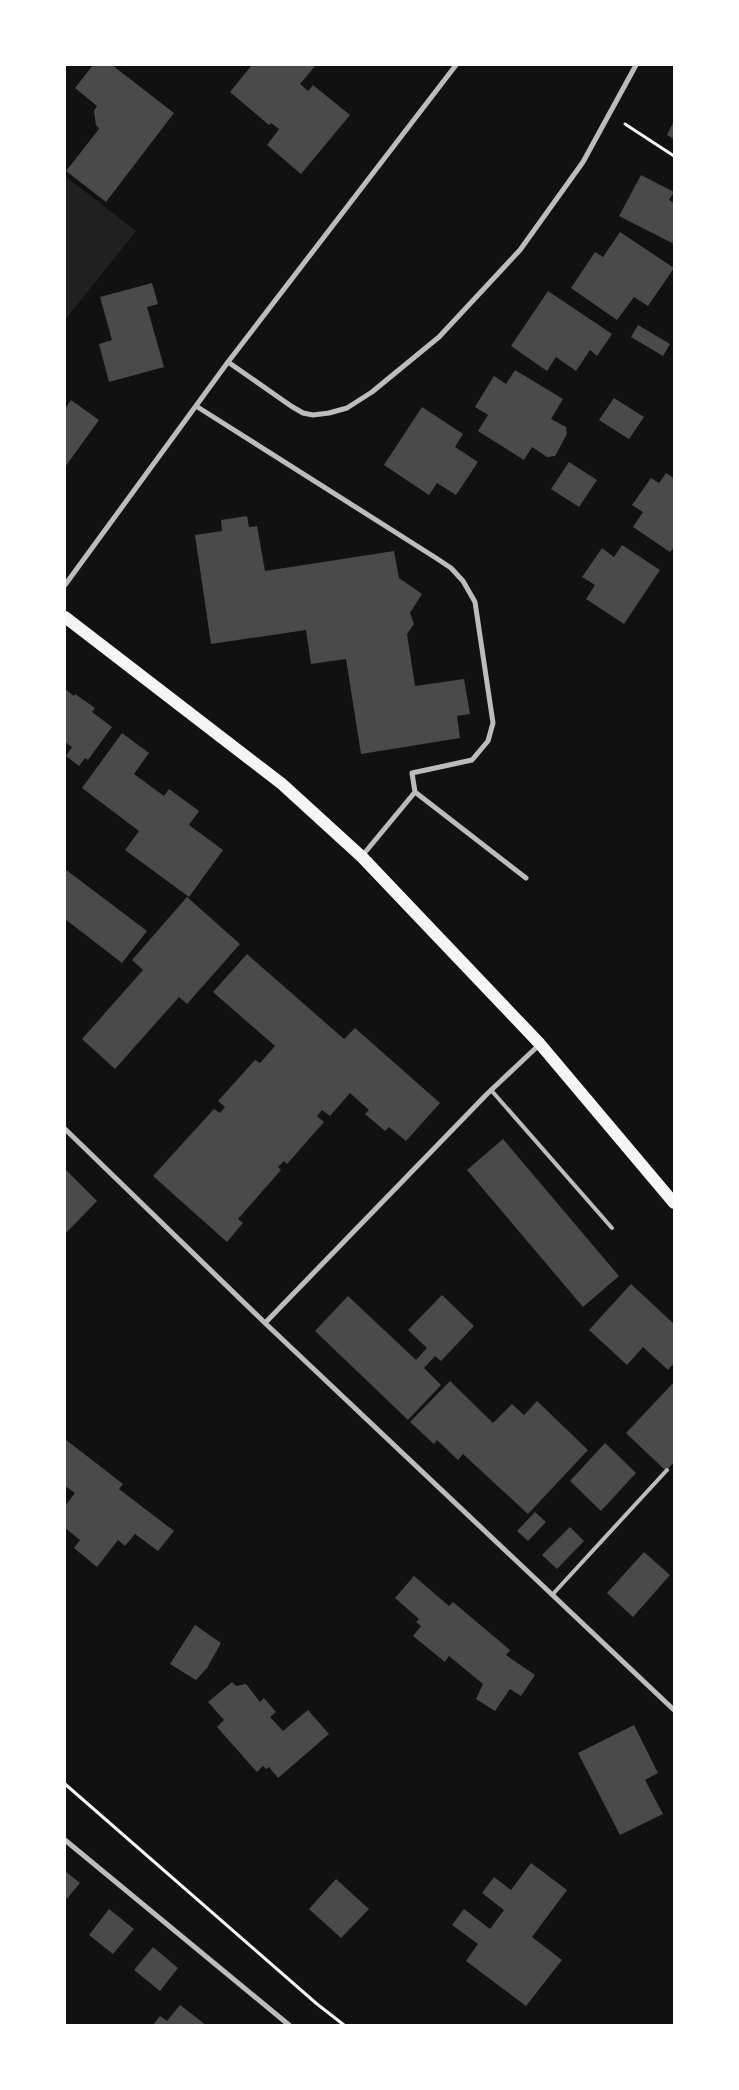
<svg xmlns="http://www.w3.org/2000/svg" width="739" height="2090" font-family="'IBM Plex Sans',sans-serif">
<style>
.green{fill:#202020}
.building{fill:#4a4a4a}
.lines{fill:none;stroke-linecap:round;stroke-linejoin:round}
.path{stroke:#f5f5f5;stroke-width:3}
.service{stroke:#bcbcbc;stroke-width:4}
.minor{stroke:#bcbcbc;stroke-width:5}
.primary{stroke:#f5f5f5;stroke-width:12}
</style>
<rect width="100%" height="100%" fill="#111"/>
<!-- green -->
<path class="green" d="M65,176l71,55 -71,89z"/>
<!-- building -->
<path class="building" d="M93,65h19l62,48 -68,89 -40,-31 33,-42 -3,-4 -2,-14 3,-5 -22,-18z
M252,65h64l-16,19 8,7 5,-6 37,30 -49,59 -34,-29 12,-16 -8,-6 -2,2 -39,-33z
M674,121v18l-7,-4z
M641,175l33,17 -5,8 5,3v41l-55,-28z
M620,232l54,36 -26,38 -14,-9 -17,23 -46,-32 24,-36 8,5z
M152,283l6,21 -11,3 17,60 -55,15 -10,-38 13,-4 -12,-43z
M548,291l64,43 -15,22 -7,-6 -14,21 -20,-14 -9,14 -36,-25z
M638,325l32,19 -7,12 -32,-19z
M515,370l48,29 -12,20 15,8 1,7 -12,22 -8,1 -15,-10 -8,13 -46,-29 10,-16 -13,-8 19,-31 12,8z
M614,398l30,19 -15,22 -30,-19z
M71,400l28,20 -34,47v-58z
M422,407l41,27 -8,13 23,15 -22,33 -19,-12 -8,12 -45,-30z
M569,462l28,18 -18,27 -28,-18z
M666,473l8,5v69l-4,5 -37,-25 10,-15 -11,-7 19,-27 8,5z
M247,516l2,11 8,-1 8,45 129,-20 5,27 23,16 -12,19 4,11 -7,10 8,52 49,-7 6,35 -13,2 3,22 -99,16 -15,-95 -35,5 -5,-34 -95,14 -16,-109 27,-4 -1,-11z
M622,545l38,25 -36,54 -38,-25 9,-14 -13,-8 20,-29 12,9z
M65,689l9,7 1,-2 20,14 -3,4 20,15 -24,33 -3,-2 -6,8 -13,-10 6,-9 -7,-5z
M122,733l27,20 -15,21 30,22 5,-7 30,22 -10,14 34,25 -34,47 -64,-47 14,-19 -57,-43z
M65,869l82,62 -25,32 -57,-44z
M187,897l53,47 -53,60 -8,-7 -64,72 -33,-30 61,-69 -11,-10z
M247,954l97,85 11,-11 85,75 -34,38 -17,-14 -4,4 -20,-17 4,-4 -19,-17 -20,23 -8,-6 -5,6 7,6 -37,42 -3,-3 -6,6 3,3 -43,49 5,4 -16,19 -74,-66 61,-67 6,4 5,-6 -7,-6 37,-41 5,3 15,-17 -62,-54z
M503,1139l116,137 -36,31 -116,-137z
M65,1169l32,32 -32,33z
M631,1284l43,40v39l-6,7 -25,-23 -16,18 -38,-35z
M442,1295l32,31 -33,35 -6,-5 -11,12 17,17 -33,35 -93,-89 33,-35 68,64 11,-12 -19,-18z
M450,1381l43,42 19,-19 12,11 13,-14 51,49 -60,64 -65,-60 -5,6 -21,-20 -3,4 -24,-22z
M674,1382v80l-8,9 -40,-38z
M65,1439l58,45 -4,5 55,42 -16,20 -23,-17 -10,12 -7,-6 -21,27 -23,-19 6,-8 -15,-12v-22l10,-13 -10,-7z
M605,1443l31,30 -35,38 -31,-30z
M535,1512l11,10 -18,19 -11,-10z
M570,1527l14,14 -27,28 -15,-14z
M644,1552l26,23 -37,42 -26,-24z
M414,1576l35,30 4,-4 57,48 -4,5 29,20 -14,21 -11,-7 -15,22 -19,-12 7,-15 -34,-28 -4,6 -32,-26 8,-10 -5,-4 3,-3 -24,-21z
M195,1625l26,18 -14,25 -11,12 -26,-16z
M232,1682l4,4 10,-2 14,18 4,-4 12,14 -6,5 13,14 25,-21 21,24 -51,44 -9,-11 -3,2 -3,-3 -6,6 -40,-45 7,-7 -16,-18z
M634,1725l24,48 -13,7 18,34 -43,21 -42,-82z
M531,1863l36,27 -35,47 30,23 -36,46 -60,-45 12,-17 -26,-19 12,-16 26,20 14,-19 -22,-17 12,-16 17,13z
M65,1871l15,12 -15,18z
M336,1879l33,30 -28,29 -32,-29z
M109,1909l25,20 -21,25 -24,-19z
M153,1947l25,21 -18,23 -26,-21z
M180,2005l26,20h-53l7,-9 7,5z"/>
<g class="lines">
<!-- path -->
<path class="path" d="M625,124l49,32
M65,1784l252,220 27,21"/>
<!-- service -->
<path class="service" d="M491,1090l121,138
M552,1595l115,-125"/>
<!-- minor -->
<path class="minor" d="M228,362l63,44 12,7 10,2 16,-2 18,-5 25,-16 67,-55 81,-87 63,-88 53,-97
M196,406l240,152 15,10 12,13 12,21 18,121 -5,18 -16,19 -60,13 3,19 -53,64
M65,585l163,-223 228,-297
M415,792l111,86
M65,1129l200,194 409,387
M265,1323l222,-229 53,-50
M65,1840l224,185"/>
<!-- primary -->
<path class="primary" d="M65,617l217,167 80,73 178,187 134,159"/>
</g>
<!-- border -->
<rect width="739" height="2090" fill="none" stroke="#ffffff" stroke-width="132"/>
</svg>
